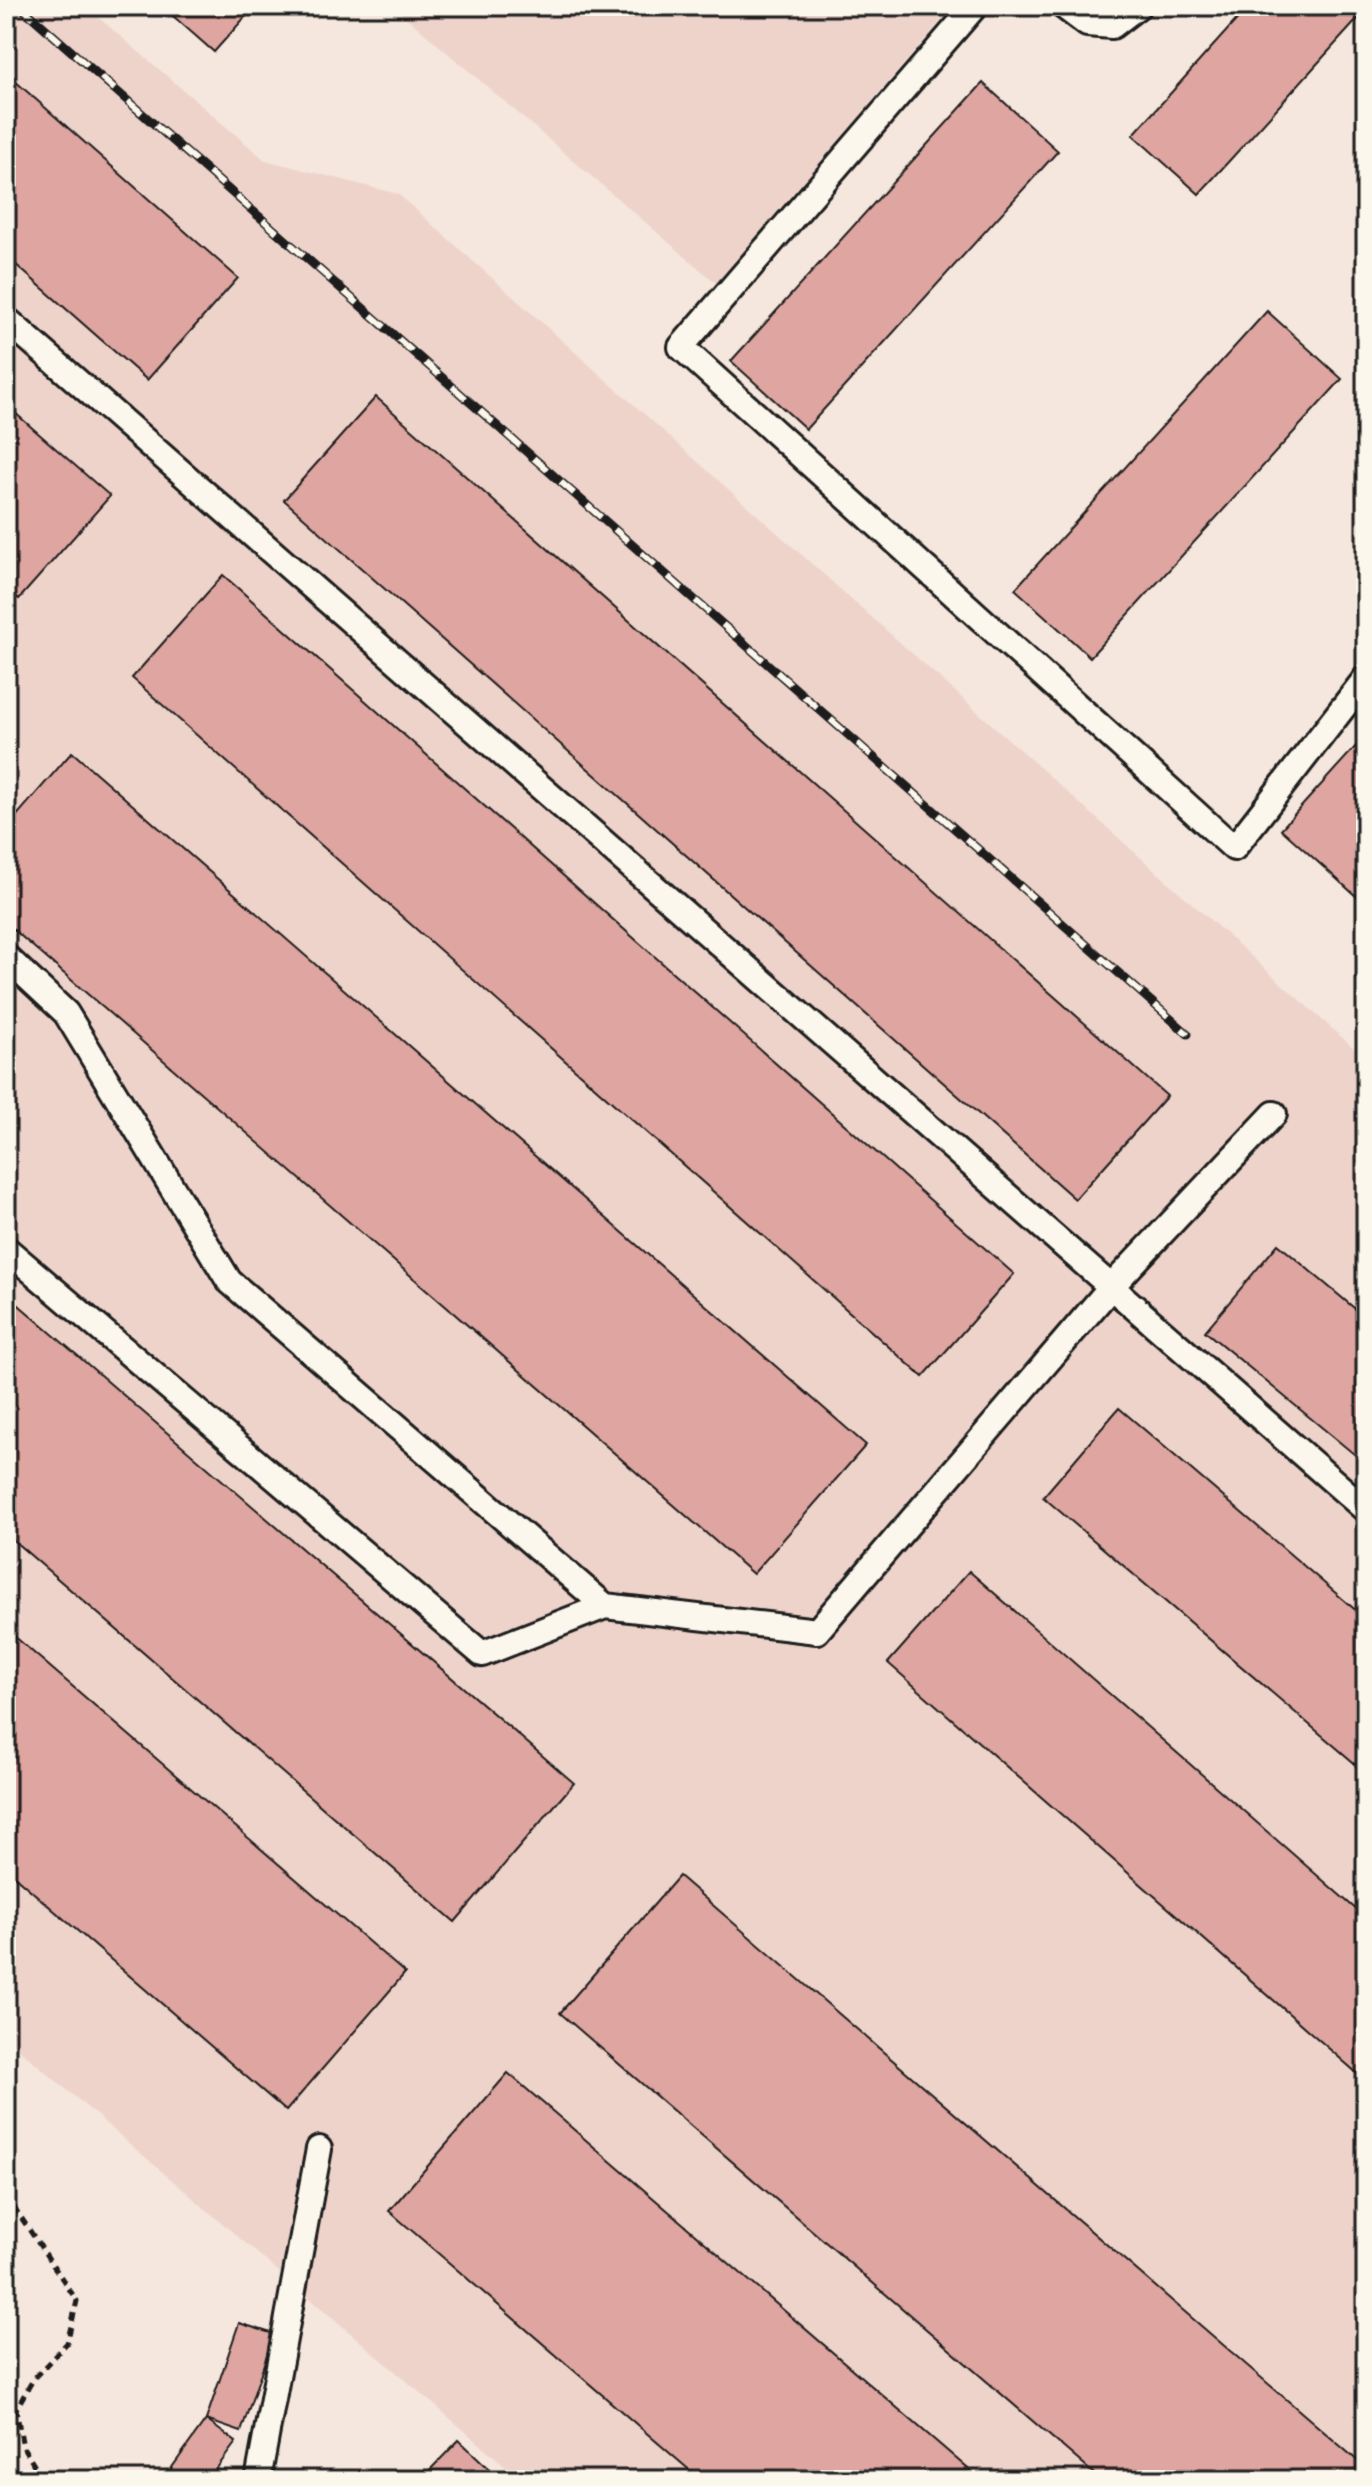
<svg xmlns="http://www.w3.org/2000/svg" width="1372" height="2486" font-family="'Playpen Sans',sans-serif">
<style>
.built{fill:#eed3cb}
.building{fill:#dfa5a0;stroke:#1c1c1c;stroke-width:2}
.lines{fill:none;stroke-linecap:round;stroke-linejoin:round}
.lane-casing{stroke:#1c1c1c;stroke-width:30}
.path{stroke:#1c1c1c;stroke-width:5;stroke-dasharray:8 6;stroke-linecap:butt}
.lane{stroke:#fbf7ec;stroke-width:24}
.rail-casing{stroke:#1c1c1c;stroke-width:9}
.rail{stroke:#fbf7ec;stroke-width:6;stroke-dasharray:18;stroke-linecap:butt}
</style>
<rect width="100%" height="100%" fill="#f5e7dd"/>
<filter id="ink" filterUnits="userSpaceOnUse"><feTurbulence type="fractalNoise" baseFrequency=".0125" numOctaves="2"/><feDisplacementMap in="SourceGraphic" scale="16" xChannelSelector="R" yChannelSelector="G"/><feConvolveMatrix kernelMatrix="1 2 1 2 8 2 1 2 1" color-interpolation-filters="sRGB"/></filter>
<g filter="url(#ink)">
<!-- built -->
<path class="built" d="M6,6h79l180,154 133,34 968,865v1421h-844l-516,-442z
M393,6h561l-238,277z"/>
<!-- building -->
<path class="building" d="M182,6h73l-41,46 -41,-36z
M1249,6h117v4l-167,184 -66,-59z
M6,73l232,205 -91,102 -141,-124z
M983,83l75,68 -252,278 -75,-68z
M1267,311l75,68 -252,278 -75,-68z
M376,397l791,699 -92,103 -791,-699z
M6,405l104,91 -91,103 -13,-11z
M223,575l791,699 -91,103 -791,-699z
M1366,735v151l-10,10 -75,-67z
M72,752l794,693 -113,129 -747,-651v-95z
M1278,1244l88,74v146l-161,-133z
M6,1294l568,489 -119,139 -449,-388z
M1119,1408l247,211v154l-323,-276z
M969,1571l397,347v163l-478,-418z
M6,1629l399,344 -119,138 -280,-242z
M679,1876l687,592v12h-265l-541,-467z
M508,2073l473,407h-280l-312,-269z
M239,2323l35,11 -33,98 -35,-12z
M206,2420l30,22 -28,38h-45z
M459,2440l42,40h-81z"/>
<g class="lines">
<!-- lane casing -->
<g class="lane-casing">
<path id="lane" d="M975,6l-294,341 553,501 132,-170
M1063,6l24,18 25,2 26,-20
M6,319l1360,1191
M6,957l60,56 163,268 376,325
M6,1249l476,405 123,-48 212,25 294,-344 163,-173
M258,2480l61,-331"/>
</g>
<!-- path -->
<path class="path" d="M6,2195l71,106 -10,42 -33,35 -18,31 7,38 20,33"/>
<!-- lane -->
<use href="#lane" class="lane"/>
<!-- rail casing -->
<g class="rail-casing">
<path id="rail" d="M20,6l1168,1028"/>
</g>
<!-- rail -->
<use href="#rail" class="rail"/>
</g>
</g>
<!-- margin -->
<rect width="1372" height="2486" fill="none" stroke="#fbf7ec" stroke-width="32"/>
<rect x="16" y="16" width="1340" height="2454" fill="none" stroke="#1c1c1c" stroke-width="3" filter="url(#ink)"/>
</svg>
